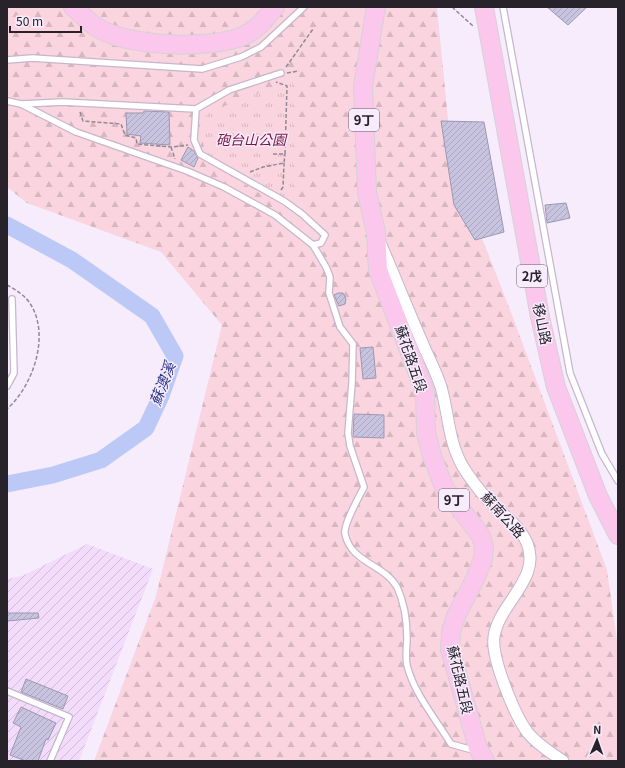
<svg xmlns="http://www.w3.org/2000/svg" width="625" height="768" font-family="Georgia,'Noto Sans TC',serif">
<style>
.industrial{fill:url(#industrial-furrows)}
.forest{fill:url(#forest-firs)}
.park{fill:url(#park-tufts)}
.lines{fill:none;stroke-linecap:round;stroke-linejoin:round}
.river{stroke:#bcc9f7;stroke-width:17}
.building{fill:url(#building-hatch);stroke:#9d98b2}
.service-casing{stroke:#c7b6ce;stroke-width:8}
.minor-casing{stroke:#c7b6ce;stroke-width:13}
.primary-casing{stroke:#d4d3d5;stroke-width:20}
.path{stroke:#928996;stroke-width:1.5;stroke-dasharray:4 2;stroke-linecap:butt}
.service{stroke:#fff;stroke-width:5.5}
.minor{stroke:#fff;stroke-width:11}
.primary{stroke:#fcc7ec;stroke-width:18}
.labels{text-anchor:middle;stroke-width:3;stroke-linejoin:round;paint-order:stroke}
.shield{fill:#f7ecfc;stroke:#665f6a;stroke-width:1}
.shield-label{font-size:13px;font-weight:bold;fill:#28222b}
.park-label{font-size:14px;font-style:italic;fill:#7a1541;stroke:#f7ecfc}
.street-label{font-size:14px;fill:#28222b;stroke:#f7ecfc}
.water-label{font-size:15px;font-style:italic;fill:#2e398d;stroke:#f7ecfc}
</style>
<defs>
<pattern id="industrial-furrows" width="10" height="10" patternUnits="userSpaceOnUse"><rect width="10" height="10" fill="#f2dbfb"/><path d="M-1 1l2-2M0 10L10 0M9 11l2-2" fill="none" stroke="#d0bcd7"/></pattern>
<pattern id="forest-firs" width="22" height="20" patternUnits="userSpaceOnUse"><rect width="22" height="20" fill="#fad4de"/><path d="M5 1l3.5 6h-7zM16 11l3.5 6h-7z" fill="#d6b6bf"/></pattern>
<pattern id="park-tufts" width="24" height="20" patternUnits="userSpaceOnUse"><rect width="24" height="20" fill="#fad4de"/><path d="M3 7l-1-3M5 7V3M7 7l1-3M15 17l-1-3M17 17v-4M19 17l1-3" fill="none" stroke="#d6b6bf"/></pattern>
<pattern id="building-hatch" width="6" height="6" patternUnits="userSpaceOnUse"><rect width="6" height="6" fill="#c8c3df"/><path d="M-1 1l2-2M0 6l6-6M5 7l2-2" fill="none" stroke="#aca7c0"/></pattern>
</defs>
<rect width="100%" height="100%" fill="#f7ecfc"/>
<!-- industrial -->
<path class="industrial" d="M87,544l66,25 -74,192h-72v-182l15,-3z"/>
<!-- forest -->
<path class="forest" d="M7,7h430l15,154 60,154 95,255 11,77v114h-524l62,-165 66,-271 -61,-73 -134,-49 -20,-16z"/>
<!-- park -->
<path class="park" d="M293,80v133l-85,-50 -10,-40 13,-12z"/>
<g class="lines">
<!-- river -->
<path class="river" d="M7,225l65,35 80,56 23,40 -14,40 -15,32 -45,32 -48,15 -46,9"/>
</g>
<!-- building -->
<path class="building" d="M547,7h40l-19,18z
M144,111l25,1 1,33 -30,-2 1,-7 -14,-2 -1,-21h17z
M441,121l43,1 20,110 -29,8 -21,-35z
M188,147l6,4 4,7 -4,9 -13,-7z
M566,203l4,15 -23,5 -2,-18z
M338,293h5l3,6 -1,5 -6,2 -5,-11z
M373,347l3,31 -13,1 -3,-31z
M354,414l30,1v23l-31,-1z
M7,613h31l1,5 -32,3z
M26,679l42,17 -5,13 -42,-17z
M21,707l35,16 -8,17 -2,-1 -8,22h-12l-16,-6 11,-28 -8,-4z"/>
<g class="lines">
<!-- service casing -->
<g class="service-casing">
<path id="service" d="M503,7l67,366 32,81 16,27
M7,60l25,-2 170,11 39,-12 20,-10 43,-40
M7,101l14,3 55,28 111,39 37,16 51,28 38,30 13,22 4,10 -1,16 11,34 13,17 -1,39 -4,50 2,13 14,41c-5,10 -21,38 -19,47 6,29 39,30 52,53 7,15 10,34 10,51 0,8 -2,18 0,27 6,27 30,56 44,79l18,5 6,-1
M22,104l41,-2 133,7 33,-19 52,-17
M196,109l-2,31 6,14 84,47 18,13 23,21 -4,8 -8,2
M7,386l7,-13 -2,-74
M7,691l62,26 -19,44"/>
</g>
<!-- minor casing -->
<g class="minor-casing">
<path id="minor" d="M381,245c14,32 27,65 41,97 6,15 14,29 19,45 8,28 7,54 22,80 7,11 16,23 24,32 13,13 33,27 40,44 15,36 -29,61 -33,94 -3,21 21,79 34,96 10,12 22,19 35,28"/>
</g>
<!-- primary casing -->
<g class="primary-casing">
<path id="primary" d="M73,7c8,6 15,15 23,20 32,20 113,23 147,9 14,-6 23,-18 32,-29
M376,7l-13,79 4,106 9,41 2,37 47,122 1,41 6,23 12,31 37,49 3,11 -1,12 -8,20 -19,37 -5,16 -1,17 28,99 7,13
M484,7l56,310 16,70 42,109 20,39"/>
</g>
<!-- path -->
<path class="path" d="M452,7l21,19
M286,67l27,-38
M287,73l12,-2
M80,112l3,9 38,3 4,11 11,3 1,6 34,3 17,-2
M171,147l4,12
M273,154h12l2,-68 -11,-4
M250,172l13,-5 21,-4 1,-9
M281,190l2,-3 1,-24
M7,285c9,5 19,11 24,20 19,31 2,81 -24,104"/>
<!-- service -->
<use href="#service" class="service"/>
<!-- minor -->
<use href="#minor" class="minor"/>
<!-- primary -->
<use href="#primary" class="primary"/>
</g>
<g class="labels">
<!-- shield labels -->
<g class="shield">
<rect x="349" y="109" width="30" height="22" rx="3"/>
<rect x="517" y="265" width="30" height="22" rx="3"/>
<rect x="439" y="489" width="30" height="22" rx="3"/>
</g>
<g class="shield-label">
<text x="364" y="125">9丁</text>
<text x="532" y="281">2戊</text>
<text x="454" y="505">9丁</text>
</g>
<!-- park labels -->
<g class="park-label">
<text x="251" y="145">砲台山公園</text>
</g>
<!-- street labels -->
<g class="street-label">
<text transform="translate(542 324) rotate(78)" y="5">移山路</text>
<text transform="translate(411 359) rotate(71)" y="5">蘇花路五段</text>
<text transform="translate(503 515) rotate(48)" y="5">蘇南公路</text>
<text transform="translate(460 680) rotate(77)" y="5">蘇花路五段</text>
</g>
<!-- water labels -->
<g class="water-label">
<text transform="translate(163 384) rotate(-69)" y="5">蘇澳溪</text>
</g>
</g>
<!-- border -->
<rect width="625" height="768" fill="none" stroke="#28222b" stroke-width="16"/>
<!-- north arrow -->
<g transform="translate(597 740) rotate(2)" stroke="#f7ecfc" stroke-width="3" paint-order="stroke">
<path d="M0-3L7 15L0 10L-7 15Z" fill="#28222b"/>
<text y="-6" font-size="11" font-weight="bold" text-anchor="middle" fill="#28222b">N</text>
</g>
<!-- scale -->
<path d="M10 26v6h71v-6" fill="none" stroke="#28222b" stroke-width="2"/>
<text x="16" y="26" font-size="12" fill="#28222b" stroke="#f7ecfc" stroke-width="3" paint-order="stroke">50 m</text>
</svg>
